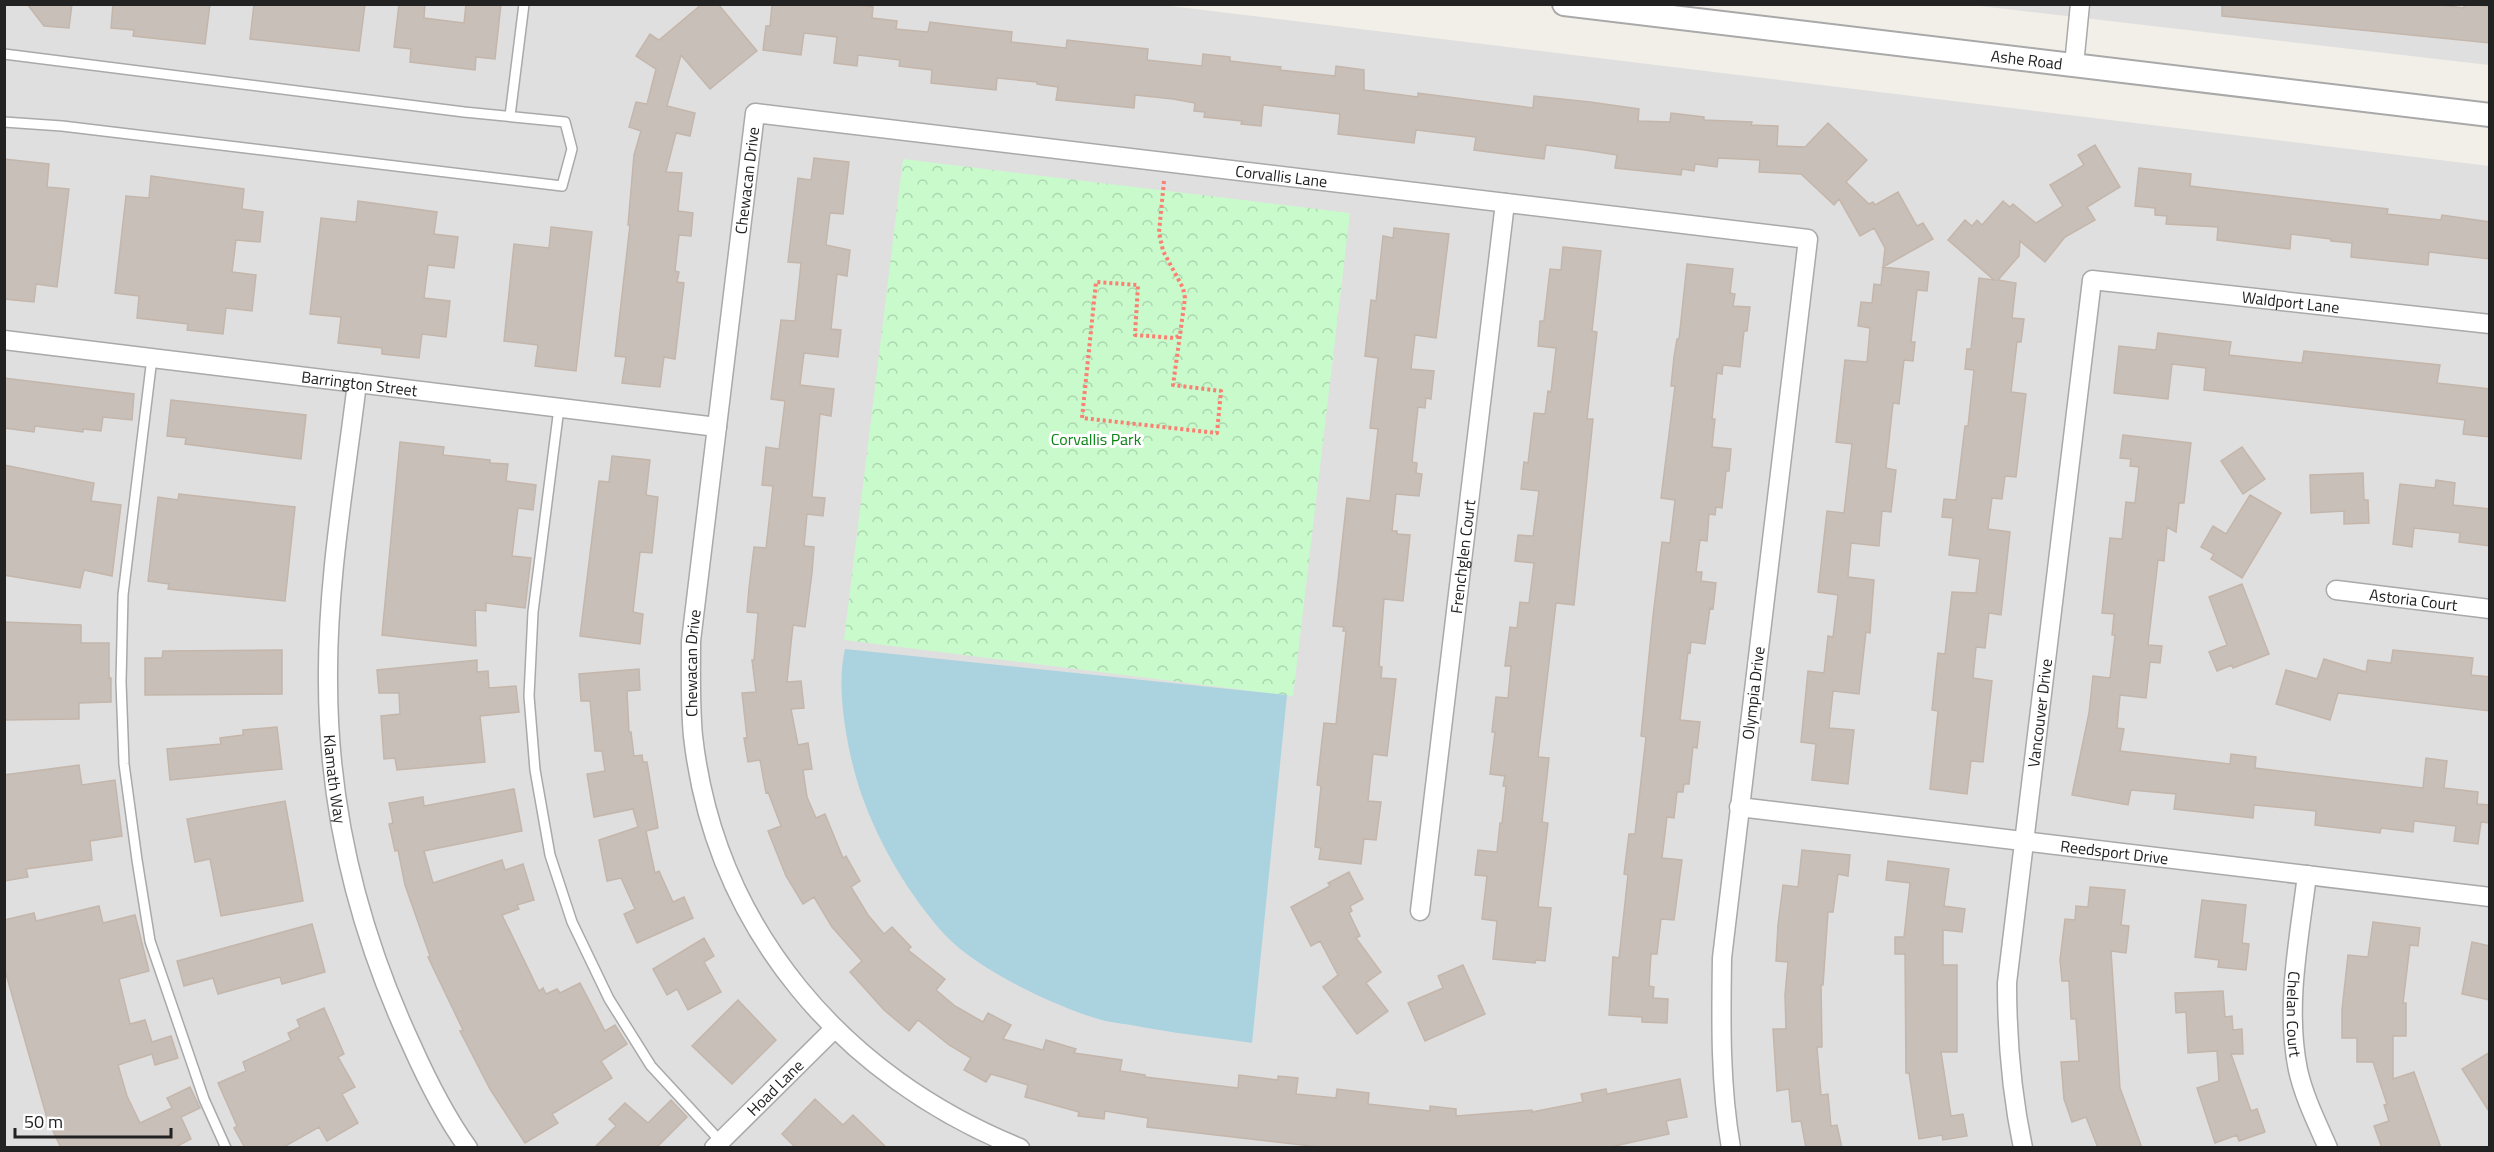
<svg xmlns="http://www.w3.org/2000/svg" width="2494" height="1152" font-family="'Titillium Web',sans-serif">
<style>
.residential{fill:#e0dfdf}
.park{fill:url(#park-crowns)}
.water{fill:#aad3df}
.building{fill:#c7bfb8;stroke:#c4b6ab;stroke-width:1.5}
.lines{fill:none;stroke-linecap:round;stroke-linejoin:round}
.service-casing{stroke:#a9a9a9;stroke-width:12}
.minor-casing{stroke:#a9a9a9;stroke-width:21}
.tertiary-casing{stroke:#a9a9a9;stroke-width:26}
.path{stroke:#fa8072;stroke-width:4;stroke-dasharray:3 3;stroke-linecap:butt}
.service{stroke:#fff;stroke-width:9}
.minor{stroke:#fff;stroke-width:18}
.tertiary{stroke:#fff;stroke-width:22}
.labels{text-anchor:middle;stroke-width:6;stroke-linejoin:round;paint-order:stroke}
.street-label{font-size:16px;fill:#222;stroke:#fff}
.park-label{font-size:16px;fill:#0c8416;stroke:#fff}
</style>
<defs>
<pattern id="park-crowns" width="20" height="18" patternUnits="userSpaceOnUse" patternTransform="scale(1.5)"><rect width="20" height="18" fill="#c8facc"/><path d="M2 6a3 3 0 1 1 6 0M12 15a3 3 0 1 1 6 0" fill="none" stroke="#acd6af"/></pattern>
</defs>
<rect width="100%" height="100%" fill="#f2efe9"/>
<!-- residential -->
<path class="residential" d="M5,5h1157l1327,161v981l-2484,1z
M1971,5h518v60z"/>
<!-- park -->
<path class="park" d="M903,159l447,54 -57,483 -449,-56z"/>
<!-- water -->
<path class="water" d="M845,649l442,46 -35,348c-41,-6 -81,-10 -121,-18 -12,-2 -25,-3 -36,-7 -45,-14 -118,-49 -150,-83 -36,-40 -65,-89 -83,-139 -14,-40 -27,-107 -17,-147z"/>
<!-- building -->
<path class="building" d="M27,4h45l-3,24 -25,-2z
M113,4h97l-5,40 -72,-8 1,-6 -23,-2z
M254,4h111l-6,47 -109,-12z
M399,4h26l-1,14 40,5 2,-19h35l-6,55 -19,-2 -1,13 -65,-8 1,-13 -17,-2z
M702,4h16l39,47 -47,38 -29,-34 -14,51 28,7 -5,23 -14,-3 -10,39 16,1 -4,38 15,2 -2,23 -12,-1 -4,36 4,1 -2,10 7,1 -9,76 -11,-2 -4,30 -38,-4 4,-26 -11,-1 15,-131h-2l6,-70 7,-24 -12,-4 7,-25 11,2 9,-35 -20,-13 14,-22 9,6z
M772,4h78l23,3 -1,11 25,3 -1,8 32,3 2,-10 31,4 51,6 -1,10 55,6 1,-8 81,9 -1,11 55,6 1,-12 27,3v4l51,6 -1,3 55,6 1,-10 28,4v20l54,7v-4l115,15 1,-12 56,6 49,7 -1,12 32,1 1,-9 33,4v3l48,2 -1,3 27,1 -1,20 28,1 23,-24 39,37 -21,22 23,22 4,-2 2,3 23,-13 19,34 6,-3 10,16 -50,28 46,5 -2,19 -10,-1 -6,52h4l-2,19 -9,-1 -5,44 -6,-1 -7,65 10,2 -5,42 -9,-1 -3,35 -28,-3 -3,34 26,3 -4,53 -4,-1 -7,62 -26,-3 -4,37 25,2 -6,54 -36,-4 4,-36 -15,-2 7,-71 16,2 4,-37 5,1 5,-42 -20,-3 9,-81 17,2 3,-26 5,-43 -16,-2 9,-82 22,2 3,-34 -12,-2 3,-24 11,1 2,-19 7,1 4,-37 -11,-20 -14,8 -21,-37 -5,6 -33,-31 -42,-2 1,-12 -42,-2 -1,9 -22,-3 -1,7 -12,-2 -1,6 -66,-7 2,-13 -32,-5 -39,-5 -2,14 -70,-9 2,-13 -60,-7 -2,13 -76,-9 2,-20 -34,-4 -43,-5 -2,21 -20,-2 1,-3 -38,-4 1,-5 -11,-1 1,-8 -22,-4 -38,-4 -1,13 -78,-8 2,-13 -21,-3v-2l-40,-4 -1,12 -65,-7 1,-13 -33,-4 1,-6 -42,-5 -1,11 -23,-3 3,-26 -33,-4 -3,22 -38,-5 3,-24h4z
M2222,4h210l32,4v-4h5l21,3v36l-268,-27z
M2095,145l25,42 -33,20 8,13 -30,17 -20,25 -25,-21 -1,15 -21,24 18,3 -4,35 12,1 -3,23h-4l-6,50 15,2 -10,83 -11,-1 -3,23 -10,-1 -4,31 22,3 -9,83 -12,-2 -4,35 -9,-1 -3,31 19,3 -9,81 -12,-1 -4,33 -37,-5 8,-78 -6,-1 6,-57 7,1 7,-62 24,1 4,-34 -31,-4 4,-37 -11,-1 2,-18 12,1 9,-74h3l6,-56 -9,-1 2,-20h4l8,-71 15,2 -46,-40 17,-20 7,6 5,-6 5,5 21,-24 7,6 3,-3 23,19 27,-17 -13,-21 34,-20 -6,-10z
M814,158l35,4 -6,52 -13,-1 -4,32 24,5 -3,26 -10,-2 -6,55 10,1 -3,27 -34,-4 -4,32 34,4 -3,27 -11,-2 -8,83 13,1 -2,18 -16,-2 -3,32 10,1 -2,26 -7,54 -12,-2 -6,57 14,-1 3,27 -13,1 7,36 10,-2 4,26 -9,1 4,27 9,21 9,-4 18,44 3,-2 14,25 -9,6 17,28 16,19 8,-7 19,20 -3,3 37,29 -9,11 19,16 28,16 5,-9 23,12 -8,14 40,11 3,-10 30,9 -2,4 48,7 -2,11 25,4v2l93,11 1,-13 39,5v-4l20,2 -2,16 40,4 1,-9 32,4 -1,11 62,7v-5l26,3v7l76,-6v2l51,-10 -2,-8 25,-5 1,5 73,-15 7,38 -21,4 3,13 -63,14h-278l-181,-21 1,-9 -43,-7 -1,8 -26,-3 1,-4 -54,-15 3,-12 -37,-11 -5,8 -22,-12 7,-12 -22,-13 -31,-25 -9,11 -25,-21 -34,-38 12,-11 -30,-34 -18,-30 -11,7 -17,-28 -18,-45 13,-5 -13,-34 -2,1 -6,-33 -12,2 -4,-24h3l-5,-45 14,-1 -4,-32h2l4,-47 -11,-1 2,-24 5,-41 12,1 7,-62 -11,-1 4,-38 13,2 6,-48 -14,-2 3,-24 7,-55 14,1 6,-58 -13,-1 10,-84 13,2z
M4,159l45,5 -2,23 22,2 -12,98 -21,-3 -2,18 -30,-3z
M2139,168l52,6 -1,12 198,23 -1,5 54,6 1,-5 48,7v37l-61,-7 -1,13 -77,-8 1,-14 -21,-2v-2l-40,-5 -1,15 -73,-9 1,-13 -52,-3 1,-8 -12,-1v-7l-20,-2z
M151,176l93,13 -2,20 21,3 -3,30 -24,-2 -4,32 24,3 -4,36 -26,-3 -3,26 -36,-4 1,-6 -51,-6 2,-22 -24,-3 11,-97 23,2z
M358,201l79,11 -3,22 24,3 -4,31 -26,-3 -4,33 26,3 -4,36 -24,-3 -3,24 -37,-4v-6l-44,-5 3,-26 -31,-3 11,-96 35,4z
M551,227l41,5 -16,139 -41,-5 3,-21 -34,-4 10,-97 35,4z
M1394,228l55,6 -13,104 -21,-3 -4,34 23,2 -3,28 -5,-1 -1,10 -7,-1 -6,55 5,1 -1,10 6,1 -3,22 -23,-2 -4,37h5v3l13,1 -7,66 -19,-2 -5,67 3,1 -1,11 15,1 -9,77 -14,-2 -5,47 13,1 -5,38 -12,-1 -3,25 -42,-5 2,-11 -6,-1 6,-61 -4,-1 7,-62 12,1 10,-93h-3l1,-4 -11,-1 14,-128 23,3 8,-72 -8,-1 8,-70 -13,-2 6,-56 5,1 7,-65 10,2z
M1563,247l38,4 -9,80 5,1 -10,87h6l-19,186 -18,-2 -18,154 11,1 -7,64 6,1 -10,84 13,1 -6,53 -9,-1 -1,3 -42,-4 4,-38 -15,-2 5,-43 -12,-1 3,-25 19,2 3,-29h2l4,-37h-3l2,-10 -15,-2 5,-42h-3l4,-35 12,1 3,-32h-6l5,-39 7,1 3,-26 9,1 5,-40 -19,-2 3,-26 15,1 6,-45 -18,-2 3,-27 4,1 6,-50 11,1 3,-23 3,1 5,-44 -18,-2 2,-25h4l6,-52 11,1z
M1687,264l46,5 -3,24 5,1 -2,12 17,1 -3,24h-3l-4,36 -17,-2 -1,9 -5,-1 -5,46h3l-3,28 19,2 -2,22h-3l-4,37 -6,-1 -1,8 -6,-1 -2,27 -7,-1 -4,32h6l-1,9 15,2 -3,26 -3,-1 -5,36 -14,-2 -1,11 -2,-1 -8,68 20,2 -3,26 -4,-1 -4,37h-5l-1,8h-6l-3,26 -7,-1 -5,41 20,2 -8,60 -13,-1 -4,35h-6l-2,32 5,1 -1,11 15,1 -1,24 -25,-1v-5l-33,-2 4,-58 6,1 9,-83 -4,-1 5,-40h6l11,-97 -5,-1 12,-120 9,-74 8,1 5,-43 -14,-2 14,-112h-4l3,-29 3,-18h2z
M2158,333l73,9 -2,13 73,8 2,-12 136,14 -3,18 53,6v48l-27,-3 2,-14 -261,-30 2,-22 -34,-4 -4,35 -54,-6 5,-47 37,4z
M4,378l130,16 -2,26 -29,-3 -2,14 -18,-2v3l-48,-6 -1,6 -30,-4z
M171,400l135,15 -5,44 -116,-15 1,-6 -19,-2z
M2123,435l68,8 -7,60h-5l-3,29 -9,-5 -3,34 -6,-1 -10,85 14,1 -2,17 -10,-1 -4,36 -26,-3 -3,33 7,1 -4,22 110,13 1,-10 25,3 -1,11 168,20 3,-30 21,3 -3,27 34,4 -1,12 13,1v18l-9,-1 -3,22 -24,-3 2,-15 -42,-5 -1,11 -32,-4 -1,5 -65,-8 1,-14 -62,-6 -1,13 -79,-9 2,-15 -45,-4 -3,15 -56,-10 17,-82 4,-37 17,2 5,-43h-3l2,-21 -12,-1 8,-75 12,1 4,-37 9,1 4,-36 -9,-1 1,-7 -11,-1z
M400,442l44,5 -1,8 47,5v3l18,1 -2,17 30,4 -3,25 -15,-2 -6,48 19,2 -6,50 -39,-5v8l-11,-1 1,36 -94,-11z
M2242,447l23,32 -22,15 -22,-33z
M612,456l38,4 -4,35 12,2 -6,56 -12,-1 -7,60 10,2 -3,30 -60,-8 19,-155 10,1z
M4,465l90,18 -3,18 30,4 -9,71 -28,-6 -4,18 -76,-13z
M2363,473l1,27h4l1,23 -25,1v-13l-33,2 -1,-38z
M2436,480l19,3 -2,22 37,4v37l-31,-4 1,-9 -46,-5 -2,19 -19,-3 7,-60 35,4z
M179,494l116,13 -10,94 -117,-12 1,-5 -21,-3 10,-84 20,3z
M2250,495l31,18 -39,65 -31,-19 3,-5 -13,-7 12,-21 13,8z
M2242,584l27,70 -36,14 -1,-3 -15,6 -8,-19 18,-7 -18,-48z
M4,622l77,3v18h28v35h2v24l-32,1v16l-75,1z
M282,650v44l-137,1v-37h17l1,-7z
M2393,650l80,8 -2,17 19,2v34l-152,-18 -8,27 -54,-16 10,-34 31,9 7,-20 42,13 2,-12 23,3z
M477,660v12l11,-1 1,17 27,-2 3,26 -39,4 5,46 -88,8 -2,-12 -11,1 -3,-43 19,-2 -1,-21h-20l-2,-23z
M639,669l1,21 -13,1 2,41h2l3,24 8,-1 1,7h4l11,66 -12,3 9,42 4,-2 14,31 11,-5 9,21 -56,25 -13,-29 11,-5 -14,-31 -14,3 -8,-41 39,-13 -5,-18 -39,8 -7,-43 18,-3 -3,-20h-7l-5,-50h-9l-2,-27z
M277,727l5,42 -112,11 -3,-31 54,-5 -1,-6 23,-3v-5z
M79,765l3,20 33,-5 7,56 -32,5 2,19 -66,9 2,8 -24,4v-106z
M514,789l8,42 -98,20 9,32 69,-23 3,10 18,-6 11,36 -17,5 2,4 -17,6 37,76 4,-3 3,6 11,-5 3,4 20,-10 25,48 10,-6 12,19 -26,17 11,17 -60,36 6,9 -33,20 -35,-54 -30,-58 3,-1 -35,-73 2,-1 -25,-71 -7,-35 -3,1 -6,-27 4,-1 -4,-20 34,-6 1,9z
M285,801l18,100 -82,15 -11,-57 -15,3 -8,-43z
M1802,850l48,5 -2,21 -10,-2 -5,38h-5l-5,73h-2l1,62h-5l4,48 7,-1 3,32 6,-1 5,23h-36l-5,-27 -9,1 -3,-33 -12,2 -4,-62h13l-1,-34 3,-33 -12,-1 2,-36 5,-40 15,2z
M1888,861l61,8 -5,37 21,3 -3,23 -19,-2v35h14v87h-16l10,64 12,-2 4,22 -24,4 -1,-5 -23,4 -10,-66h-3l-1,-119h-10v-17h9l6,-54 -24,-3z
M1349,872l14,27 -13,7 2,5 -3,2 11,23 -4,2 25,34 -15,11 22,28 -31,23 -34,-47 15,-12 -18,-34 -9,5 -20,-39 39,-21 -2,-3z
M2090,887l35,3 -4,35 8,1 -3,27 -15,-2 9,137 22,60h-44l-12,-31 -14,5 -8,-23 -3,-37 18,-1 -3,-42h-5l-2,-38h-7l-2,-21 5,-41 10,1 1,-14 12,1z
M2202,900l44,5 -4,38 7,1 -3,26 -28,-3 1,-7 -24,-3z
M99,906l4,17 32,-8 14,56 -30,8 11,45 15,-4 7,22 19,-6 7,22 -23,7 -3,-11 -34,11 9,31 13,27 32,-15 -5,-10 23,-11 10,21 -19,9 10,22 -17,9h-113l-14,-30 -43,-151v-47l30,-7 2,8z
M2373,922l47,6 -2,18 -8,-1 -7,58h3v33h-13v43l21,-7 27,76h-59l-8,-22 15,-5 -5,-16 3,-1 -14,-42h-16v-24h-15v-28l6,-55 20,2z
M312,924l13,48 -43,12 -2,-7 -62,17 -5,-16 -29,8 -7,-25z
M704,938l10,18 -10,6 17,30 -33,18 -11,-21 -10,6 -14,-26z
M2472,942l18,4v54l-28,-6z
M1463,965l22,49 -60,27 -17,-38 35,-15 -5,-12z
M2223,991l2,26 7,-1 1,14 9,-1 1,25h-12l20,57 6,-2 8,23 -26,9 -2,-6 -22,8 -18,-55 22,-7 -2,-30 -29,2 -2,-41 -10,1 -1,-20z
M738,1000l38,40 -44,44 -40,-38z
M324,1008l20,46 -6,3 17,30 -13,7 16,29 -31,18 -8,-14 -37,21h-37l-11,-20 3,-2 -19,-43 28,-12 -3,-9 48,-22 -3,-7 12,-6 -3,-7z
M2490,1052v61l-28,-44z
M815,1099l28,26 10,-10 34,33h-91l-14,-14z
M671,1100l16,17 -31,31h-62l22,-22 -7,-7 16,-16 23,20z"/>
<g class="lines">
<!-- service casing -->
<g class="service-casing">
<path id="service" d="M4,54l460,58 101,10 7,27 -10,37 -500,-60 -58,-4
M510,116l14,-112
M152,358l-29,237 -2,87 3,82 13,96 13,81 54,158 22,49
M559,408l-26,204 -4,84 6,74 15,85 22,67 37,77 42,67 72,78"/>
</g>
<!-- minor casing -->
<g class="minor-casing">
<g id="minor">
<path d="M2074,65l6,-61"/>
<path id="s1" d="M4,340l713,87"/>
<path id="s2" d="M357,383c-12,99 -30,199 -29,298 0,126 30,249 83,363 16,36 34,72 57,104"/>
<path id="s3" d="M2336,590l154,19"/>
<path id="s4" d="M1739,807l751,90"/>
<path id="s5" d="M2307,875c-8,65 -22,131 -9,195 6,27 19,53 30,78"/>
<path id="s6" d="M1420,911l85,-708"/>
<path id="s7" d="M714,1148l120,-119"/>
<path id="s8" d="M1020,1148c-177,-71 -305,-219 -327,-412 -3,-32 -2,-63 -2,-95l64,-528 1053,126 -86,719c-1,63 -2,127 9,190"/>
<path id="s9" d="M2023,1148c-12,-57 -16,-107 -16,-165l85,-703 398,44"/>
</g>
</g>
<!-- tertiary casing -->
<g class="tertiary-casing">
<g id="tertiary">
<path id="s10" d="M1564,4l926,111"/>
</g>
</g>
<!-- path -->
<path class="path" d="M1164,181l-5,51 4,19 20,37 2,10 -5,37 -5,3 -40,-3 3,-50 -42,-3 -14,136 135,15 4,-42 -48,-6 7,-50"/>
<!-- service -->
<use href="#service" class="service"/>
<!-- minor -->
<use href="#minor" class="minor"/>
<!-- tertiary -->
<use href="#tertiary" class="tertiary"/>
</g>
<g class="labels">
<!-- street labels -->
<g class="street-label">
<text dy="6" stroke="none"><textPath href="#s10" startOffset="466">Ashe Road</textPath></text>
<text dy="6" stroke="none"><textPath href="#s8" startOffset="1710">Corvallis Lane</textPath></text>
<text dy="6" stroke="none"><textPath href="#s8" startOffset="1112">Chewacan Drive</textPath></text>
<text dy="6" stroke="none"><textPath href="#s9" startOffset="1074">Waldport Lane</textPath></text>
<text dy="6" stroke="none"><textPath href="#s1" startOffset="358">Barrington Street</textPath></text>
<text dy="6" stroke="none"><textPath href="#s6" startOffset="357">Frenchglen Court</textPath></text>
<text dy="6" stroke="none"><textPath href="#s3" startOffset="78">Astoria Court</textPath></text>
<text dy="6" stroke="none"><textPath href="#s8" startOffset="626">Chewacan Drive</textPath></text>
<text transform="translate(1753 693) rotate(-83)" y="6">Olympia Drive</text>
<text dy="6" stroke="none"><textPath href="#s9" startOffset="438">Vancouver Drive</textPath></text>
<text dy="6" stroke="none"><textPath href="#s2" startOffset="398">Klamath Way</textPath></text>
<text dy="6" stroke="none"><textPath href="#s4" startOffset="378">Reedsport Drive</textPath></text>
<text dy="6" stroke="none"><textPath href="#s5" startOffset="140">Chelan Court</textPath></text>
<text dy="6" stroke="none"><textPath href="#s7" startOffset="86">Hoad Lane</textPath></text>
</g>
<!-- park labels -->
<g class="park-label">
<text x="1096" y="445">Corvallis Park</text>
</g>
</g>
<!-- border -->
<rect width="2494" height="1152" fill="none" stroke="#222222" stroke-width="12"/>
<!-- scale -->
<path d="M15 1128v9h156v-9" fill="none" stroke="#222222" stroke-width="3"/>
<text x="24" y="1128" font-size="18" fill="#222222" stroke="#ffffff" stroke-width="4.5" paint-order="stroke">50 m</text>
</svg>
